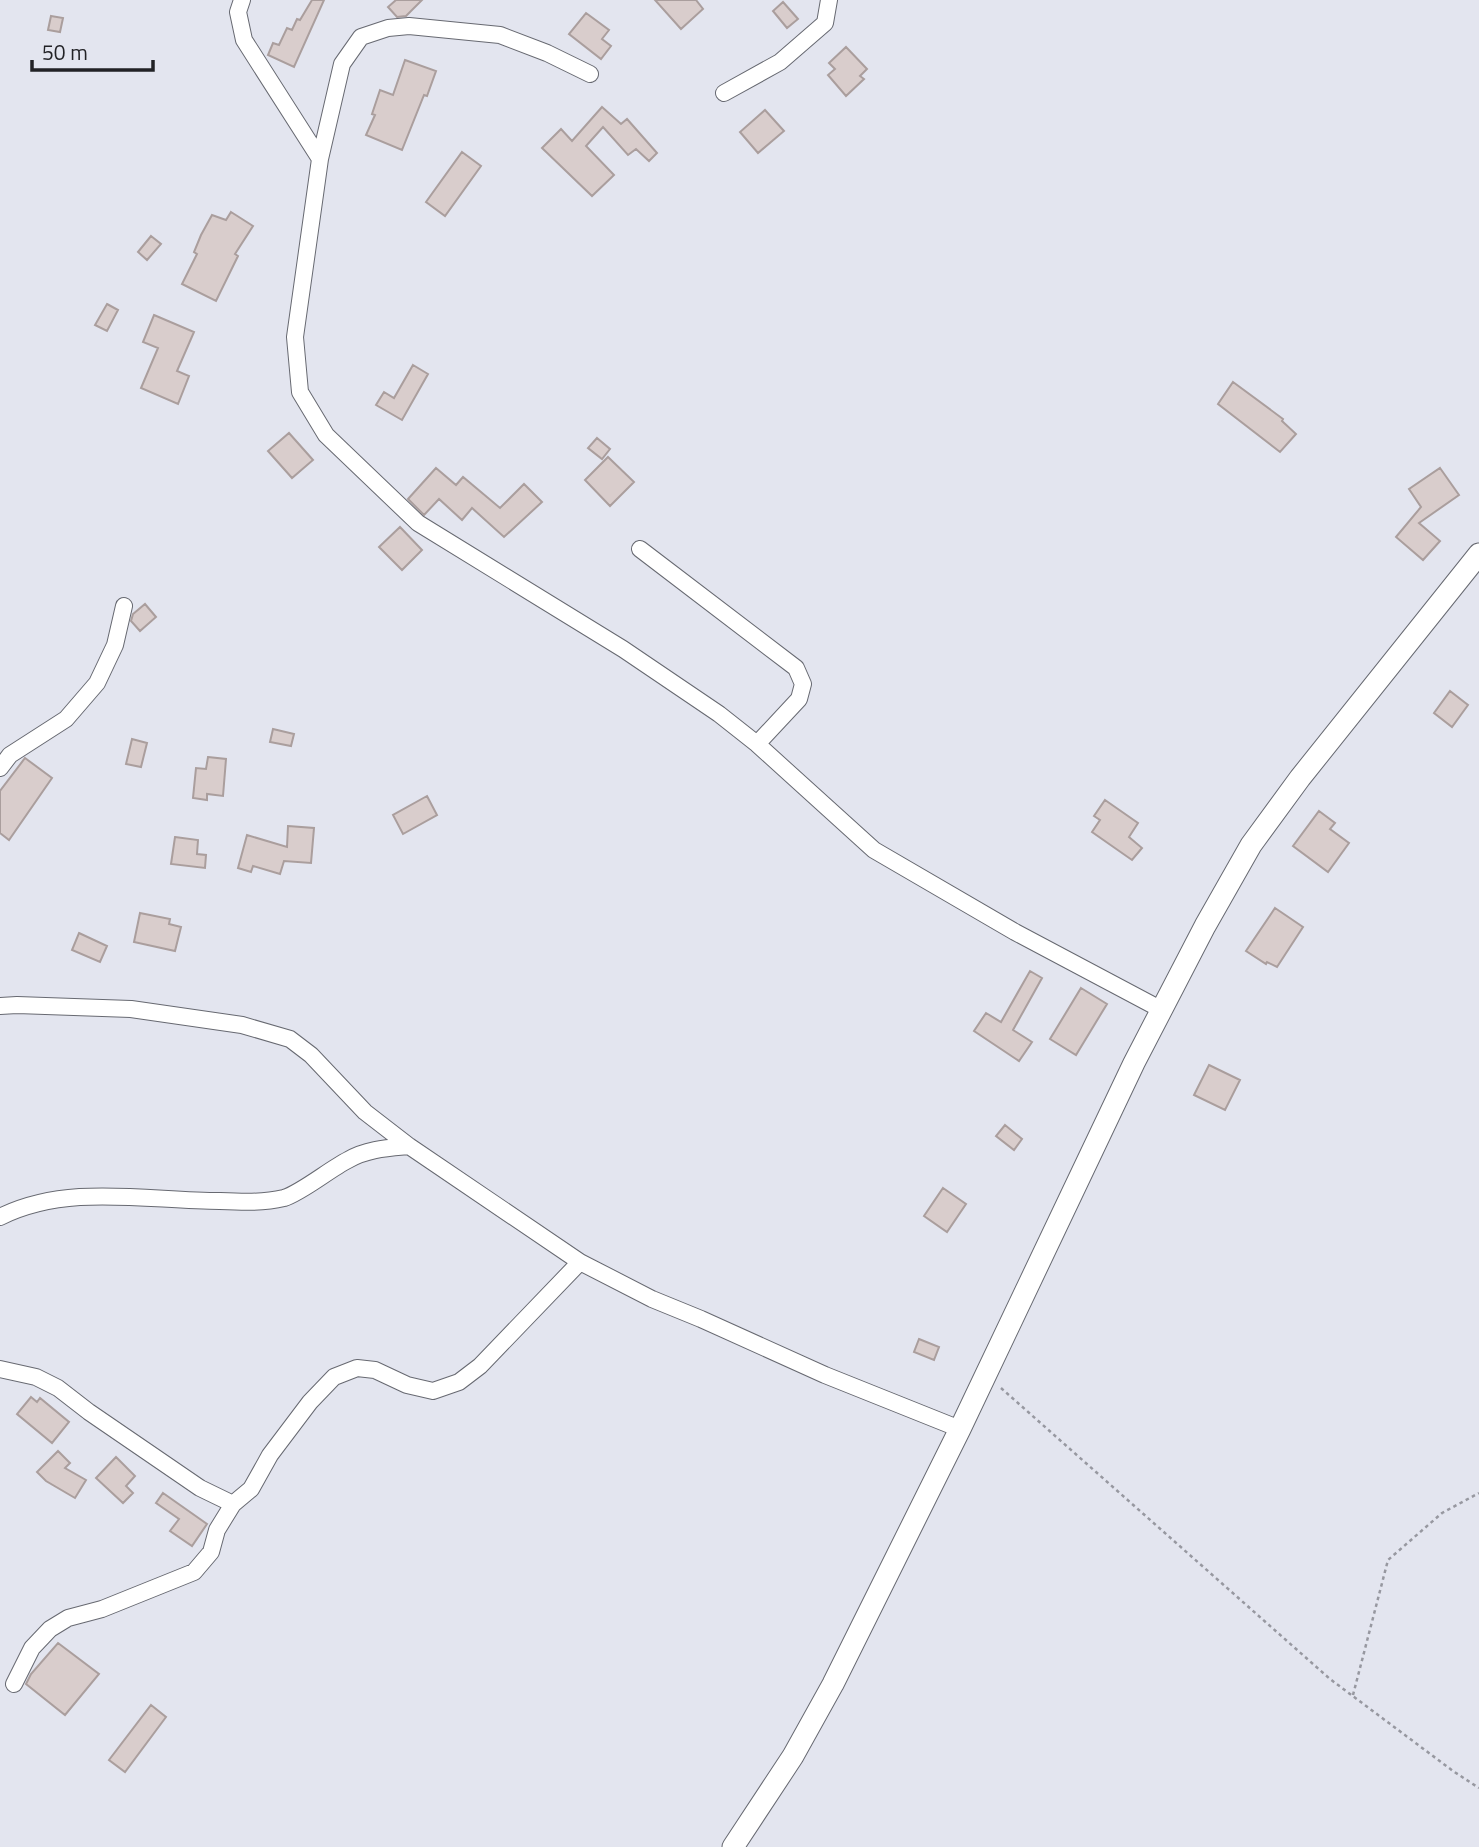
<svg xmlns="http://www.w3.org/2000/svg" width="1479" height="1847" font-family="'Titillium Web',sans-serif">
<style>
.building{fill:#d9cdcc;stroke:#aa9e9d;stroke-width:2}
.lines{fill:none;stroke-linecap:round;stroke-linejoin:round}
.minor-casing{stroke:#676971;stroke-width:18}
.tertiary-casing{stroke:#676971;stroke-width:23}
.path{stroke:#9798a0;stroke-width:2.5;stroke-dasharray:3.5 3.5;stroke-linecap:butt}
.minor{stroke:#fff;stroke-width:16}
.tertiary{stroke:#fff;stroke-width:21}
</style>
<rect width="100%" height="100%" fill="#e3e5ef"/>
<!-- building -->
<path class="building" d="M312,0h12l-30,67 -26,-12 5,-12 6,2 8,-17 5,2 5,-11 3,1z
M396,0h26l-16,16 -9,1 -9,-10z
M655,0h41l7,9 -22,20z
M783,2l15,17 -11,9 -14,-17z
M586,13l23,17 -7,9 9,7 -10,13 -32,-25z
M51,16l12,2 -3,14 -12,-2z
M846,47l21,22 -7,7 4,3 -18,17 -18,-21 7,-6 -6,-6z
M405,60l31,11 -9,25 -3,-1 -22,55 -36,-15 9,-20 -3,-1 8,-24 13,5z
M602,107l19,17 6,-5 30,34 -8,8 -13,-12 -8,6 -25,-28 -17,19 28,29 -22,21 -50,-48 19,-19 11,12z
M765,110l19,21 -26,22 -18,-21z
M462,152l19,14 -36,50 -19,-14z
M231,212l22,14 -18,28 3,2 -22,45 -34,-17 15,-30 -3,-2 7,-17 11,-20 14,5z
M151,236l10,8 -14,16 -9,-8z
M107,304l11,6 -11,21 -12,-6z
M154,315l40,17 -17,39 12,5 -11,28 -37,-16 17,-40 -15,-6z
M413,365l15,9 -26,46 -26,-15 8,-13 10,6z
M1233,382l50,37 -1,2 14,13 -16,18 -62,-48z
M289,433l24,27 -21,18 -24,-27z
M597,438l13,11 -8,10 -14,-11z
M608,457l26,25 -24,24 -25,-26z
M436,468l20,17 7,-8 37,31 24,-24 18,18 -38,35 -32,-29 -10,12 -23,-21 -15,16 -16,-16z
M1440,468l19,27 -40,28 21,18 -17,19 -27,-23 25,-30 -12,-18z
M400,527l22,23 -20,20 -23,-23z
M145,604l11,13 -16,14 -9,-10 2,-7z
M1450,691l18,14 -16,22 -18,-14z
M273,729l21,5 -3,12 -21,-4z
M132,739l15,4 -6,24 -15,-3z
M208,757l18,2 -3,37 -16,-2v6l-14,-2 3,-30 10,1z
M25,758l27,20 -43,62 -9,-7v-42z
M427,796l10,19 -34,19 -10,-19z
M1105,800l33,23 -9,14 13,11 -10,12 -40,-28 8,-12 -6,-4z
M1319,811l16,12 -5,6 19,14 -21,29 -35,-26z
M288,826l26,2 -3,35 -27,-2 -4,13 -27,-8 -2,6 -13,-4 9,-33 40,12z
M175,837l23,3 -1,14 9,1 -1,13 -34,-4z
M1275,908l28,19 -26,40 -10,-5 -1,2 -20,-13z
M140,913l30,6 -1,5 12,3 -6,24 -41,-9z
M79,933l28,13 -7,16 -28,-12z
M1030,971l12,7 -29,52 19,12 -13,19 -45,-30 12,-18 15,9z
M1081,988l26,16 -31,51 -26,-16z
M1209,1065l31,15 -15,30 -31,-15z
M1005,1125l17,14 -8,11 -18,-14z
M943,1188l23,16 -19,28 -23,-16z
M919,1339l20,8 -5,13 -20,-8z
M31,1397l6,5 3,-4 29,24 -17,21 -35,-29z
M58,1451l12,12 -5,5 21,12 -11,18 -29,-17 -9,-9z
M116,1457l19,19 -9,10 7,7 -10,10 -27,-25z
M163,1493l44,31 -15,22 -22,-15 9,-12 -23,-16z
M58,1643l41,31 -34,41 -39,-31 5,-10z
M151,1705l15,12 -41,55 -16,-12z"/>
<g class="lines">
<!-- minor casing -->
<g class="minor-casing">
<path id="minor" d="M242,0l-4,12 6,28 76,119 -25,178 5,55 26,43 92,88 205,126 96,65 38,30 117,106 141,82 147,78
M724,93l56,-31 45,-39 4,-23
M320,159l22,-95 19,-27 27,-9 21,-2 91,9 47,18 43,21
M640,549l156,119 7,16 -4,15 -42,45
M0,768l10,-13 56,-36 31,-36 18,-38 9,-39
M0,1006l17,-1 114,4 111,16 48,14 21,16 54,57 44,34 171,116 72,37 49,20 124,56 135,54
M0,1217c68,-34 147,-16 220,-16 21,1 43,2 64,-3 17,-5 46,-29 64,-38 19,-11 40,-12 61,-14
M0,1369l36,8 22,11 31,24 111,76 33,16
M14,1684l18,-36 18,-19 18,-11 34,-9 92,-37 17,-20 6,-22 16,-26 18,-15 19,-34 40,-53 24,-25 23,-9 18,2 32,15 26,6 26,-9 21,-16 100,-104"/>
</g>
<!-- tertiary casing -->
<g class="tertiary-casing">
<path id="tertiary" d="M733,1847l60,-91 40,-72 127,-255 174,-366 71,-137 46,-81 49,-67 179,-224"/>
</g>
<!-- path -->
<path class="path" d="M1001,1388l329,291 123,92 26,17
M1353,1695l35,-135 54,-47 37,-20"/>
<!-- minor -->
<use href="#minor" class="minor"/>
<!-- tertiary -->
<use href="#tertiary" class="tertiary"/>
</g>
<!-- scale -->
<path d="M32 60v10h121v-10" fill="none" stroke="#222226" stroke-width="3.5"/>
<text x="42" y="60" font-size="21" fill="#222226" stroke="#e3e5ef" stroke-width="5" paint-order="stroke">50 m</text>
</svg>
